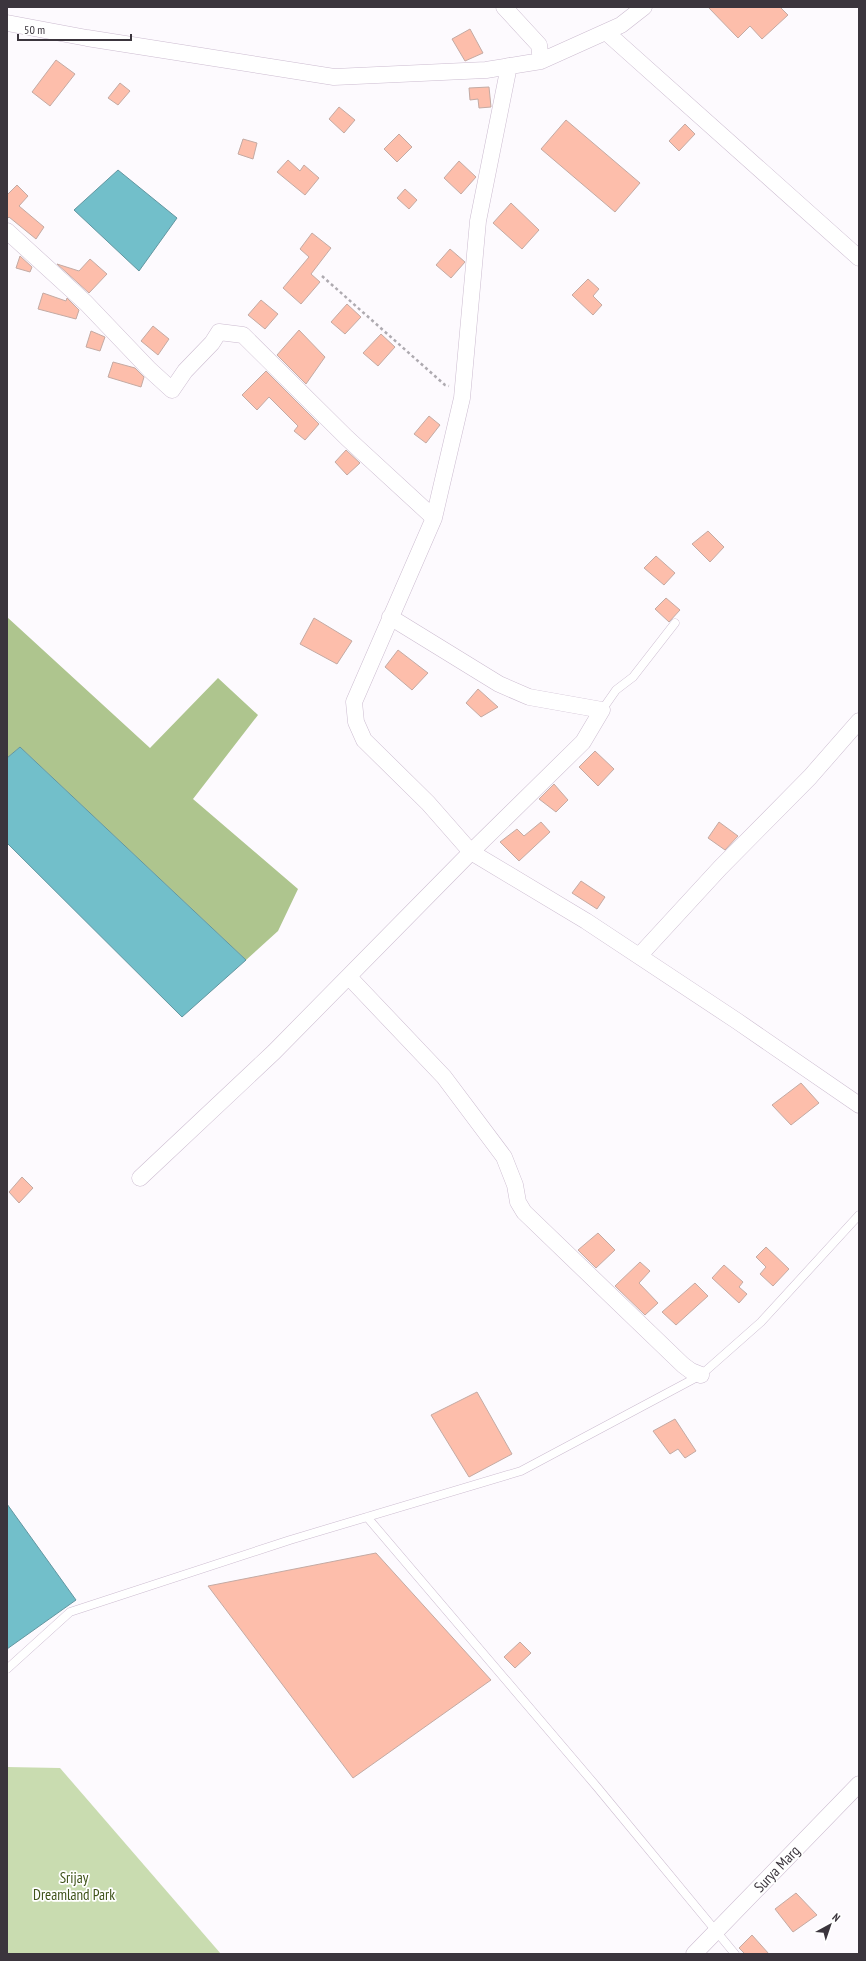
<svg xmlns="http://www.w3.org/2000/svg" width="866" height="1961" font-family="'PT Sans Narrow',sans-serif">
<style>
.green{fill:#c9dcb0}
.forest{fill:#aec58e}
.water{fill:#72bfca;stroke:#6296a0}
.building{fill:#fdbeab;stroke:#c4aaa3}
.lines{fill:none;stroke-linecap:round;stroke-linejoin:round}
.lane-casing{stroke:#ccbcd0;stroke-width:9}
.street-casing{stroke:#ccbcd0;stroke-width:17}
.path{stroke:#aeaab0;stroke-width:2.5;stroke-dasharray:3 3;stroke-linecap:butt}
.lane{stroke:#fff;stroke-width:8}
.street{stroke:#fff;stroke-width:16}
.labels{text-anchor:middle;stroke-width:3.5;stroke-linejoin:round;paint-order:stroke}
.street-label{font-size:15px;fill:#3b353d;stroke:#fff}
.park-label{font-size:15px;fill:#3e5218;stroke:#fff}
</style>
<rect width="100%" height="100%" fill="#fdfafe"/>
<!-- green -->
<path class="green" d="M7,1767l53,1 161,186h-214z"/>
<!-- forest -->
<path class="forest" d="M7,617l143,131 68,-70 40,37 -65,84 105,90 -20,42 -32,29 -226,-213 -13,11z"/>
<!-- water -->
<path class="water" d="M118,170l59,48 -38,53 -65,-61z
M20,747l226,213 -64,57 -175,-174v-85z
M7,1504l69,96 -69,49z"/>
<!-- building -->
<path class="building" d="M708,7h72l8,8 -26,24 -12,-13 -12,12z
M470,29l13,24 -18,8 -13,-22z
M56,60l19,14 -25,32 -18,-14z
M120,83l10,8 -12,14 -10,-7z
M489,87l2,20 -12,1 -1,-9 -8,1 -1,-12z
M339,107l16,13 -11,13 -15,-14z
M566,120l74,63 -25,29 -74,-63z
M685,124l10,10 -16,17 -10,-10z
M399,134l13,13 -15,15 -13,-13z
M243,139l14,4 -4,16 -15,-5z
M288,160l12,11 4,-6 15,13 -14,17 -28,-23z
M459,161l17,16 -15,17 -17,-16z
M17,185l11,11 -9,10 25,21 -8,12 -27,-22 -2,2v-24z
M405,189l12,11 -8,9 -12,-11z
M511,203l28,27 -17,19 -29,-26z
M312,233l19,15 -20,26 9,8 -19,22 -18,-16 26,-31 -9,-8z
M450,249l15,13 -14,16 -15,-13z
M20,256l12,11 -2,5 -14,-4z
M90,259l17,15 -18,19 -32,-29 22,7z
M588,279l11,10 -6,7 9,9 -9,10 -21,-20z
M43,293l23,8 1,-3 12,12 -3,9 -38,-10z
M261,300l17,14 -13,15 -17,-14z
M347,304l14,13 -16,17 -14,-12z
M153,326l16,13 -11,16 -17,-14z
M299,330l26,27 -19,27 -29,-29z
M91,331l14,6 -5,14 -14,-4z
M381,334l14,13 -17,19 -15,-13z
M113,362l22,6 9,9 -3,10 -33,-10z
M266,371l53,53 -14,16 -11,-9 4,-5 -29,-29 -12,13 -15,-15z
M429,416l11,9 -14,18 -12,-9z
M346,450l14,13 -13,12 -12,-13z
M708,531l16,16 -14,15 -18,-18z
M656,556l19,17 -11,12 -20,-17z
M666,598l14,12 -11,12 -14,-13z
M314,618l38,23 -15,23 -37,-20z
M398,650l30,23 -16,17 -27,-23z
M478,689l20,18 -17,10 -15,-14z
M595,751l19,18 -16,17 -19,-19z
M554,784l14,16 -12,12 -17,-13z
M541,822l9,10 -31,29 -19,-19 17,-13 7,7z
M719,822l19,14 -13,14 -17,-12z
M581,881l24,16 -8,12 -25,-16z
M801,1083l18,20 -28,22 -19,-20z
M22,1177l11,11 -14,15 -10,-11z
M598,1233l17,17 -19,18 -18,-18z
M766,1247l23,22 -16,17 -13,-12 6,-7 -10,-10z
M640,1262l10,9 -11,12 19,20 -13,12 -30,-29z
M724,1265l19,17 -4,5 8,7 -8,9 -27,-25z
M695,1283l13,13 -32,29 -14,-13z
M477,1392l35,62 -43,23 -38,-62z
M675,1419l21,32 -11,7 -7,-9 -8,5 -17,-23z
M376,1553l115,127 -138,98 -145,-192z
M520,1642l11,11 -16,15 -11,-11z
M796,1893l21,22 -24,17 -18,-23z
M752,1935l17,19h-24l-6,-6z"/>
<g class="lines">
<!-- lane casing -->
<g class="lane-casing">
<path id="lane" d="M602,710l14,-20 17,-13 42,-54
M367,1517l230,270 138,167
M7,1669l63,-57 220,-72 231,-69 180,-96 60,-53 98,-107"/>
</g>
<!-- street casing -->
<g class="street-casing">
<path id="street" d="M504,7l35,38 2,16
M7,23l80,15 247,39 152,-7 55,-9 80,-36 23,-18
M606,32l253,226
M509,66l-31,155 -16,177 -28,120 -80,184 2,20 8,18 64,63 43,49 115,69 151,100 122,84
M7,231l79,72 64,67 22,20 13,-19 27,-28 7,-11 24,3 104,103 87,80
M639,956l81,-88 90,-91 49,-56
M349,977l95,100 60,80 11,28 3,17 6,10 159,153 8,6 10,4
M140,1178l134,-126 197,-200 112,-110 19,-32 -73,-13 -30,-13 -109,-67
M694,1954l165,-170"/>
</g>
<!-- path -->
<path class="path" d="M322,276l123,109 4,1"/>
<!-- lane -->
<use href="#lane" class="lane"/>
<!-- street -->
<use href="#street" class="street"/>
</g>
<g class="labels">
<!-- street labels -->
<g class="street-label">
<text transform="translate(777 1869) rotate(-46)" y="5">Surya Marg</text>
</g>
<!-- park labels -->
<g class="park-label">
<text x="74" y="1883">Srijay<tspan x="74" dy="17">Dreamland Park</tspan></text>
</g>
</g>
<!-- border -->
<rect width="866" height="1961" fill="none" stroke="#3b353d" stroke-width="16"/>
<!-- north arrow -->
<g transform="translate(830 1925) rotate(40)" stroke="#ffffff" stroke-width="3" paint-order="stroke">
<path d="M0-3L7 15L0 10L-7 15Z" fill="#3b353d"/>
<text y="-6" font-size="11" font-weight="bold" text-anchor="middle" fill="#3b353d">N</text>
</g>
<!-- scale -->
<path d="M18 34v6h113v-6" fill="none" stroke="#3b353d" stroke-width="2"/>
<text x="24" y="34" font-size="12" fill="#3b353d" stroke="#ffffff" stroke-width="3" paint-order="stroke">50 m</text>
</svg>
